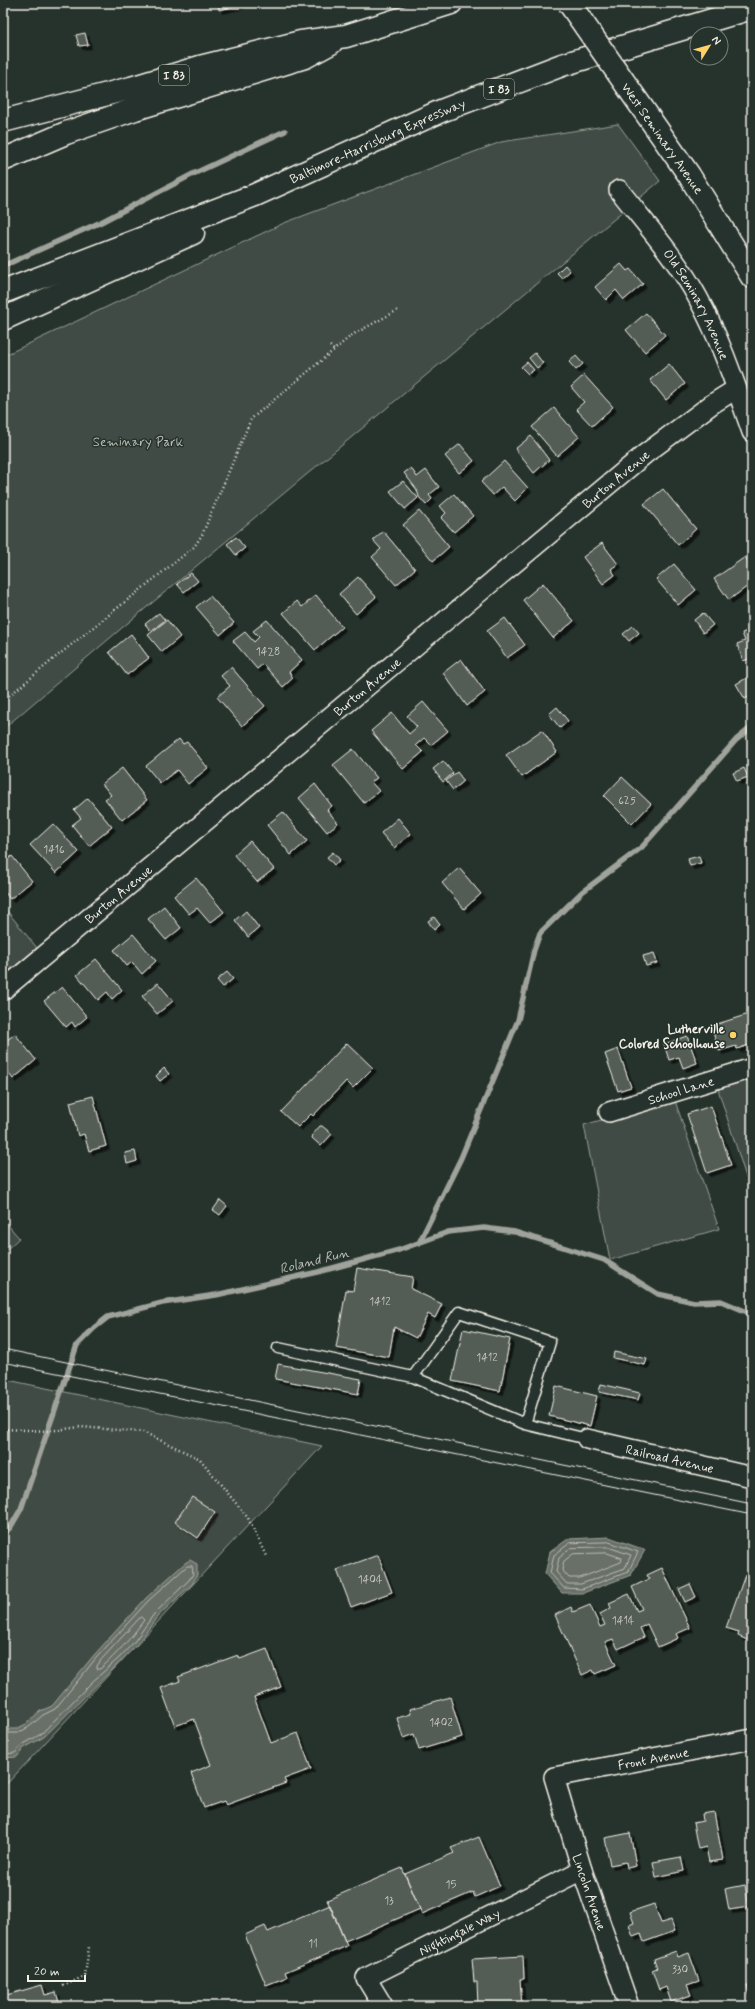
<svg xmlns="http://www.w3.org/2000/svg" width="755" height="2009" font-family="Mynerve,sans-serif">
<style>
.green{fill:#414b45;stroke:#9a9e96}
.water{fill:#676f68;stroke:#9fa39b}
.lines{fill:none;stroke-linecap:round;stroke-linejoin:round}
.shore{stroke:#bcbdb5;stroke-width:1}
.stream{stroke:#9fa39b;stroke-width:5.5}
.building{fill:#525c55;stroke:#f4f1e8;filter:url(#shadow)}
.service-casing{stroke:#f4f1e8;stroke-width:13}
.minor-casing{stroke:#f4f1e8;stroke-width:22}
.secondary-casing{stroke:#f4f1e8;stroke-width:25}
.motorway-casing{stroke:#f4f1e8;stroke-width:25}
.path{stroke:#f4f1e8;stroke-width:2.5;stroke-dasharray:1 3;stroke-linecap:butt}
.service{stroke:#26332d;stroke-width:10}
.minor{stroke:#26332d;stroke-width:19}
.secondary{stroke:#26332d;stroke-width:22}
.motorway{stroke:#26332d;stroke-width:22}
.tram{stroke:#f4f1e8;stroke-width:1}
.secondary-bridge-casing{stroke:#f4f1e8;stroke-width:25;stroke-linecap:butt}
.secondary-bridge{stroke:#26332d;stroke-width:22}
.poi-dot{fill:#ffd166;stroke:#26332d;stroke-width:1.5}
.labels{text-anchor:middle;stroke-width:3;stroke-linejoin:round;paint-order:stroke}
.number-label{font-size:11px;fill:#ccccc3}
.shield{fill:#26332d;stroke:#b6b8b0;stroke-width:1}
.shield-label{font-size:12px;font-weight:bold;fill:#f4f1e8}
.street-label{font-size:13px;fill:#f4f1e8;stroke:#26332d}
.park-label{font-size:13px;fill:#bebfb7;stroke:#26332d}
.poi-label{font-size:13px;font-weight:bold;fill:#f4f1e8;stroke:#26332d;text-anchor:end}
.water-label{font-size:14px;font-style:italic;fill:#bcbdb5;stroke:#26332d}
</style>
<defs>
<filter id="shadow"><feDropShadow dx="3.5" dy="3.5" stdDeviation="0" flood-color="#0009"/></filter>
</defs>
<rect width="100%" height="100%" fill="#26332d"/>
<filter id="ink" filterUnits="userSpaceOnUse"><feTurbulence type="fractalNoise" baseFrequency=".025" numOctaves="2"/><feDisplacementMap in="SourceGraphic" scale="8" xChannelSelector="R" yChannelSelector="G"/><feConvolveMatrix kernelMatrix="1 2 1 2 8 2 1 2 1" color-interpolation-filters="sRGB"/></filter>
<g filter="url(#ink)">
<!-- green -->
<path class="green" d="M618,124l42,57 -537,446 -120,102v-373l281,-133 217,-81z
M3,906l34,42 -34,28z
M752,1075v121l-35,-110z
M673,1095l46,134 -109,31 -26,-135 48,-14z
M3,1219l16,19 -16,15z
M3,1379l319,67 -319,342z"/>
<!-- water -->
<path class="water" d="M609,1537l36,13 -14,25 -48,18h-21l-17,-19 5,-22 18,-13z
M190,1560l7,4v11l-4,8 -36,34 -20,28 -93,92 -20,11 -7,9 -14,1v-29h13l10,-5 14,-13 12,-5 42,-51 52,-57 39,-35z"/>
<g class="lines">
<!-- shore -->
<path class="shore" d="M609,1542l29,10 -10,20 -46,17 -18,-1 -14,-15 4,-18 16,-12z
M608,1547l23,8 -6,13 -44,16h-14l-11,-12 3,-14 12,-10z
M607,1553l15,5 -1,4 -41,16h-11l-7,-8 2,-9 9,-7z
M141,1617l3,3c-13,18 -27,34 -44,49h-3v-3l4,-6z
M3,1733h15l11,-6 14,-12 12,-6 42,-52 51,-56 39,-35h5l1,8 -4,6 -35,34 -20,28 -15,16 -27,24 -51,52 -19,11 -7,8 -12,1"/>
<!-- stream -->
<path class="stream" d="M3,266l98,-44 92,-48 92,-43
M419,1243l42,-85 57,-138 16,-70 6,-17 42,-41 60,-45 94,-107 16,-13
M3,1534l7,-6 11,-19 56,-164 17,-17 14,-11 54,-14 54,-8 102,-23 81,-22 49,-18 36,-4 31,4 89,28 54,34 36,8 27,-1 31,13"/>
</g>
<!-- building -->
<path class="building" d="M218,3h23v2l-22,5z
M85,33l3,12 -9,1 -3,-11z
M621,264l6,7 3,-2 13,15 -19,16 -8,-10 -10,10 -11,-13z
M565,265l5,6 -8,7 -5,-5z
M646,313l19,22 -20,17 -19,-22z
M535,353l8,10 -6,5 -8,-10z
M576,356l7,8 -7,6 -7,-8z
M527,362l7,8 -6,4 -7,-7z
M669,364l16,20 -19,16 -16,-20z
M584,375l29,32 -21,19 -16,-17 8,-7 -13,-15z
M554,408l25,29 -22,19 -25,-29z
M531,436l18,24 -15,13 -19,-24z
M460,444l14,17 -15,12 -14,-17z
M504,461l24,27 -13,13 -13,-14 -9,8 -12,-13z
M411,468l6,9 9,-7 13,17 -10,8 3,4 -6,6 -7,-8 -2,-7 -13,-17z
M403,481l15,17 -13,11 -15,-18z
M663,489l33,40 -18,16 -34,-41z
M454,494l19,22 -19,16 -13,-14 5,-5 -6,-7z
M419,511l30,36 -16,14 -30,-36z
M383,531l32,38 -19,16 -24,-28 9,-8 -8,-9z
M236,537l9,11 -9,7 -9,-11z
M602,543l16,21 -7,5 4,6 -12,9 -20,-27z
M745,557l7,10v16l-23,17 -15,-21z
M674,564l22,26 -18,15 -22,-26z
M191,573l7,8 -14,11 -7,-8z
M358,577l18,20 -20,17 -17,-20z
M543,583l31,38 -21,17 -30,-38z
M316,595l26,32 -27,23 -32,-37 14,-12 5,6z
M210,596l24,27 -14,12 -24,-28z
M159,613l6,7 -14,11 -6,-7z
M703,613l10,12 -10,8 -9,-13z
M505,618l20,27 -18,13 -20,-27z
M167,620l13,17 -18,15 -14,-17z
M267,620l35,40 -13,12 4,6 -10,9 -20,-23 -6,5 -24,-28 12,-9 9,10 5,-5 -6,-6z
M633,626l6,7 -10,8 -6,-7z
M752,629v29l-9,3 -6,-17 8,-3 -3,-8z
M131,634l18,24 -22,17 -18,-23z
M461,659l24,33 -18,14 -24,-33z
M231,667l34,39 -23,20 -25,-29 13,-11 -9,-10z
M752,675v20l-7,4 -9,-15z
M423,702l25,29 -17,14 -7,-7 -8,7 7,7 -20,17 -32,-38 21,-18 17,21 8,-7 -10,-11z
M557,707l11,14 -8,7 -11,-14z
M542,730l15,22 -35,25 -16,-22z
M179,739l4,5 4,-2 21,26 -20,16 -11,-14 -17,13 -14,-17z
M353,749l24,29 -6,4 8,9 -15,12 -31,-38z
M443,761l10,12 -10,9 -10,-13z
M122,768l25,32 -25,20 -17,-21 6,-4 -9,-11z
M744,768l4,9 -11,4 -4,-8z
M457,772l7,9 -11,9 -7,-9z
M622,777l29,27 -19,20 -28,-28z
M315,784l17,22 -5,4 11,13 -11,9 -28,-34z
M88,798l24,29 -23,19 -17,-21 9,-7 -7,-8z
M283,812l24,29 -16,14 -24,-30z
M398,818l13,16 -17,14 -13,-15z
M53,824l26,28 -23,21 -26,-28z
M250,841l24,28 -17,13 -23,-27z
M333,852l7,8 -6,5 -7,-8z
M12,856l20,25 -22,18 -7,-9v-27z
M699,856l2,7 -11,3 -2,-7z
M459,868l22,26 -17,15 -22,-26z
M196,878l28,34 -14,11 -13,-15 -8,6 -15,-18z
M164,906l17,22 -15,12 -18,-21z
M246,911l13,17 -11,9 -13,-17z
M434,917l6,8 -6,5 -6,-9z
M133,934l23,27 -14,13 -10,-12 -5,4 -13,-16z
M654,953l3,10 -11,3 -3,-10z
M96,959l26,31 -10,9 -5,-7 -9,8 -21,-25z
M227,972l6,7 -10,8 -6,-7z
M158,983l15,18 -16,13 -15,-18z
M62,987l25,30 -12,10 -3,-5 -6,5 -22,-26z
M752,1013v31l-15,5 -1,-3 -17,5 -8,-25z
M15,1034l21,26 -23,19 -10,-13v-23z
M687,1036l10,27 -14,5 -4,-11 -10,3 -5,-16z
M347,1043l26,25 -20,20 -7,-7 -33,35 -2,-2 -13,13 -17,-15z
M618,1049l13,38 -13,4 -13,-37z
M164,1068l5,6 -9,7 -4,-5z
M93,1096l13,50 -17,5 -5,-17 -6,2 -8,-34z
M711,1106l20,59 -24,8 -20,-59z
M320,1126h2l10,8 -11,12 -9,-8 1,-4z
M135,1151l2,10 -10,3 -2,-11z
M220,1200l7,6 -7,9 -7,-5z
M357,1268l56,9 -2,12 31,15 -7,14 -7,-4 -12,24 -22,-11 -5,30 -53,-9 10,-58 7,1z
M463,1329l47,10 -10,52 -48,-10z
M614,1352l33,7 -2,6 -32,-7z
M278,1364l83,15 -3,15 -83,-15z
M601,1384l39,9 -2,7 -39,-8z
M556,1386l41,10 -7,30 -41,-10z
M192,1497l23,15 -17,26 -23,-16z
M378,1555l14,37 -41,15 -14,-37z
M662,1568l28,60 -14,6 2,4 -20,9 -11,-23 -7,4 4,9 -26,12 -5,-10 -8,3 11,23 -21,9 -2,-4 -11,5 -27,-60 16,-8 2,5 17,-7 10,22 5,-2 -5,-11 11,-6 -2,-5 20,-9 8,17 5,-2 -10,-22 17,-8 -2,-4z
M745,1575l7,3v64l-14,-6 1,-4 -13,-4z
M690,1584l6,13 -11,5 -6,-13z
M267,1649l14,38 -27,10 17,46 27,-10 13,36 -27,10 2,4 -60,22 -2,-4 -20,7 -13,-35 20,-8 -17,-46 -19,7 -14,-38 19,-7 -2,-4 60,-22 2,4z
M450,1697l12,40 -43,13 -5,-16 -11,4 -6,-20 14,-4 -1,-5z
M714,1812l9,48 -14,2 -3,-15 -8,2 -5,-26 10,-2 -1,-7z
M630,1833l6,33 -9,2 -1,-6 -16,3 -5,-27z
M479,1837l21,49 -25,11 -2,-5 -51,22 -17,-40 49,-21 -3,-5z
M681,1857l3,14 -28,6 -3,-15z
M402,1868l18,41 -75,32 -18,-41z
M745,1885l4,22 -20,3 -4,-21z
M654,1904l7,19 10,-3 4,11 -31,11 -3,-8 -8,3 -4,-12 5,-2 -4,-11z
M330,1905l17,41 -62,26 2,5 -21,8 -21,-50 20,-9 3,6z
M676,1951l2,6 11,-4 10,28 -12,4 4,10 -20,7 -5,-15 -7,3 -7,-20 5,-2 -3,-9z
M523,1956l1,23h-4l2,27h-44l-1,-24h-3l-2,-23z
M752,1984v21l-5,-20z
M42,1985l3,10 11,-3 4,14h-57v-10z"/>
<g class="lines">
<!-- service casing -->
<g class="service-casing">
<path id="service" d="M278,1348l135,29 112,47 62,15
M413,1377l46,-65 91,30 -25,82"/>
</g>
<!-- minor casing -->
<g class="minor-casing">
<g id="minor">
<path id="s1" d="M619,190c26,33 60,72 79,108 23,42 38,89 54,134"/>
<path id="s2" d="M3,990l642,-536 67,-50 24,-15"/>
<path id="s3" d="M609,1112l143,-44"/>
<path id="s4" d="M587,1439l165,38"/>
<path id="s5" d="M383,2006l-17,-28 216,-108"/>
<path id="s6" d="M629,2006l-47,-136 -28,-93 198,-38"/>
</g>
</g>
<!-- secondary casing -->
<g class="secondary-casing">
<path id="secondary" d="M643,109l46,66 63,102"/>
</g>
<!-- motorway casing -->
<g class="motorway-casing">
<g id="motorway">
<path d="M3,121l128,-33 69,-21 101,-25 45,-6 105,-33"/>
<path d="M3,160l63,-27 69,-24 170,-52 26,-14"/>
<path id="s7" d="M3,292l252,-97 186,-84 121,-46 190,-57"/>
<path d="M3,319l190,-86"/>
</g>
</g>
<!-- path -->
<path class="path" d="M330,346l4,4
M3,701l53,-44 138,-110 8,-12 49,-116 101,-84 48,-26
M3,1429l46,2 31,-4 63,5 57,27 48,59 18,38
M63,1986l22,-10 4,-29"/>
<!-- service -->
<use href="#service" class="service"/>
<!-- minor -->
<use href="#minor" class="minor"/>
<!-- secondary -->
<use href="#secondary" class="secondary"/>
<!-- motorway -->
<use href="#motorway" class="motorway"/>
<!-- tram -->
<path class="tram" d="M3,1349l749,155
M3,1362l749,153"/>
<!-- secondary-bridge casing -->
<g class="secondary-bridge-casing">
<path id="secondary-bridge" d="M569,3l74,106"/>
</g>
<!-- secondary-bridge -->
<use href="#secondary-bridge" class="secondary-bridge"/>
</g>
</g>
<!-- markers -->
<circle class="poi-dot" cx="733" cy="1035" r="4"/>
<g class="labels">
<!-- number labels -->
<g class="number-label">
<text x="268" y="655">1428</text>
<text x="627" y="804">625</text>
<text x="54" y="853">1416</text>
<text x="380" y="1305">1412</text>
<text x="487" y="1361">1412</text>
<text x="370" y="1583">1404</text>
<text x="623" y="1624">1414</text>
<text x="441" y="1726">1402</text>
<text x="451" y="1888">15</text>
<text x="389" y="1904">13</text>
<text x="313" y="1947">11</text>
<text x="680" y="1973">330</text>
</g>
<!-- shield labels -->
<g class="shield">
<rect x="159" y="65" width="30" height="20" rx="3"/>
<rect x="484" y="79" width="30" height="20" rx="3"/>
</g>
<g class="shield-label">
<text x="174" y="79">I 83</text>
<text x="499" y="93">I 83</text>
</g>
<!-- street labels -->
<g class="street-label">
<text transform="translate(663 138) rotate(55)" y="5">West Seminary Avenue</text>
<text dy="5" stroke="none"><textPath href="#s7" startOffset="404">Baltimore-Harrisburg Expressway</textPath></text>
<text dy="5" stroke="none"><textPath href="#s1" startOffset="139">Old Seminary Avenue</textPath></text>
<text dy="5" stroke="none"><textPath href="#s2" startOffset="798">Burton Avenue</textPath></text>
<text dy="5" stroke="none"><textPath href="#s2" startOffset="474">Burton Avenue</textPath></text>
<text dy="5" stroke="none"><textPath href="#s2" startOffset="150">Burton Avenue</textPath></text>
<text dy="5" stroke="none"><textPath href="#s3" startOffset="75">School Lane</textPath></text>
<text dy="5" stroke="none"><textPath href="#s4" startOffset="85">Railroad Avenue</textPath></text>
<text dy="5" stroke="none"><textPath href="#s6" startOffset="342">Front Avenue</textPath></text>
<text transform="translate(590 1892) rotate(71)" y="5">Lincoln Avenue</text>
<text dy="5" stroke="none"><textPath href="#s5" startOffset="137">Nightingale Way</textPath></text>
</g>
<!-- park labels -->
<g class="park-label">
<text x="138" y="446">Seminary Park</text>
</g>
<!-- poi labels -->
<g class="poi-label">
<text x="725" y="1033">Lutherville<tspan x="725" dy="15">Colored Schoolhouse</tspan></text>
</g>
<!-- water labels -->
<g class="water-label">
<text transform="translate(314 1260) rotate(-14)" y="5">Roland Run</text>
</g>
</g>
<!-- margin -->
<rect width="755" height="2009" fill="none" stroke="#26332d" stroke-width="16"/>
<rect x="8" y="8" width="739" height="1993" fill="none" stroke="#f4f1e8" stroke-width="1.5" filter="url(#ink)"/>
<!-- north arrow -->
<g transform="translate(709 46) rotate(53)"><circle r="19" fill="#26332d" stroke="#787f78"/>
<path d="M0-3L7 15L0 10L-7 15Z" fill="#ffd166"/>
<text y="-6" font-size="11" font-weight="bold" text-anchor="middle" fill="#f4f1e8">N</text>
</g>
<!-- scale -->
<path d="M28 1975v6h57v-6" fill="none" stroke="#f4f1e8" stroke-width="2"/>
<text x="34" y="1975" font-size="12" fill="#f4f1e8" stroke="#26332d" stroke-width="3" paint-order="stroke">20 m</text>
</svg>
